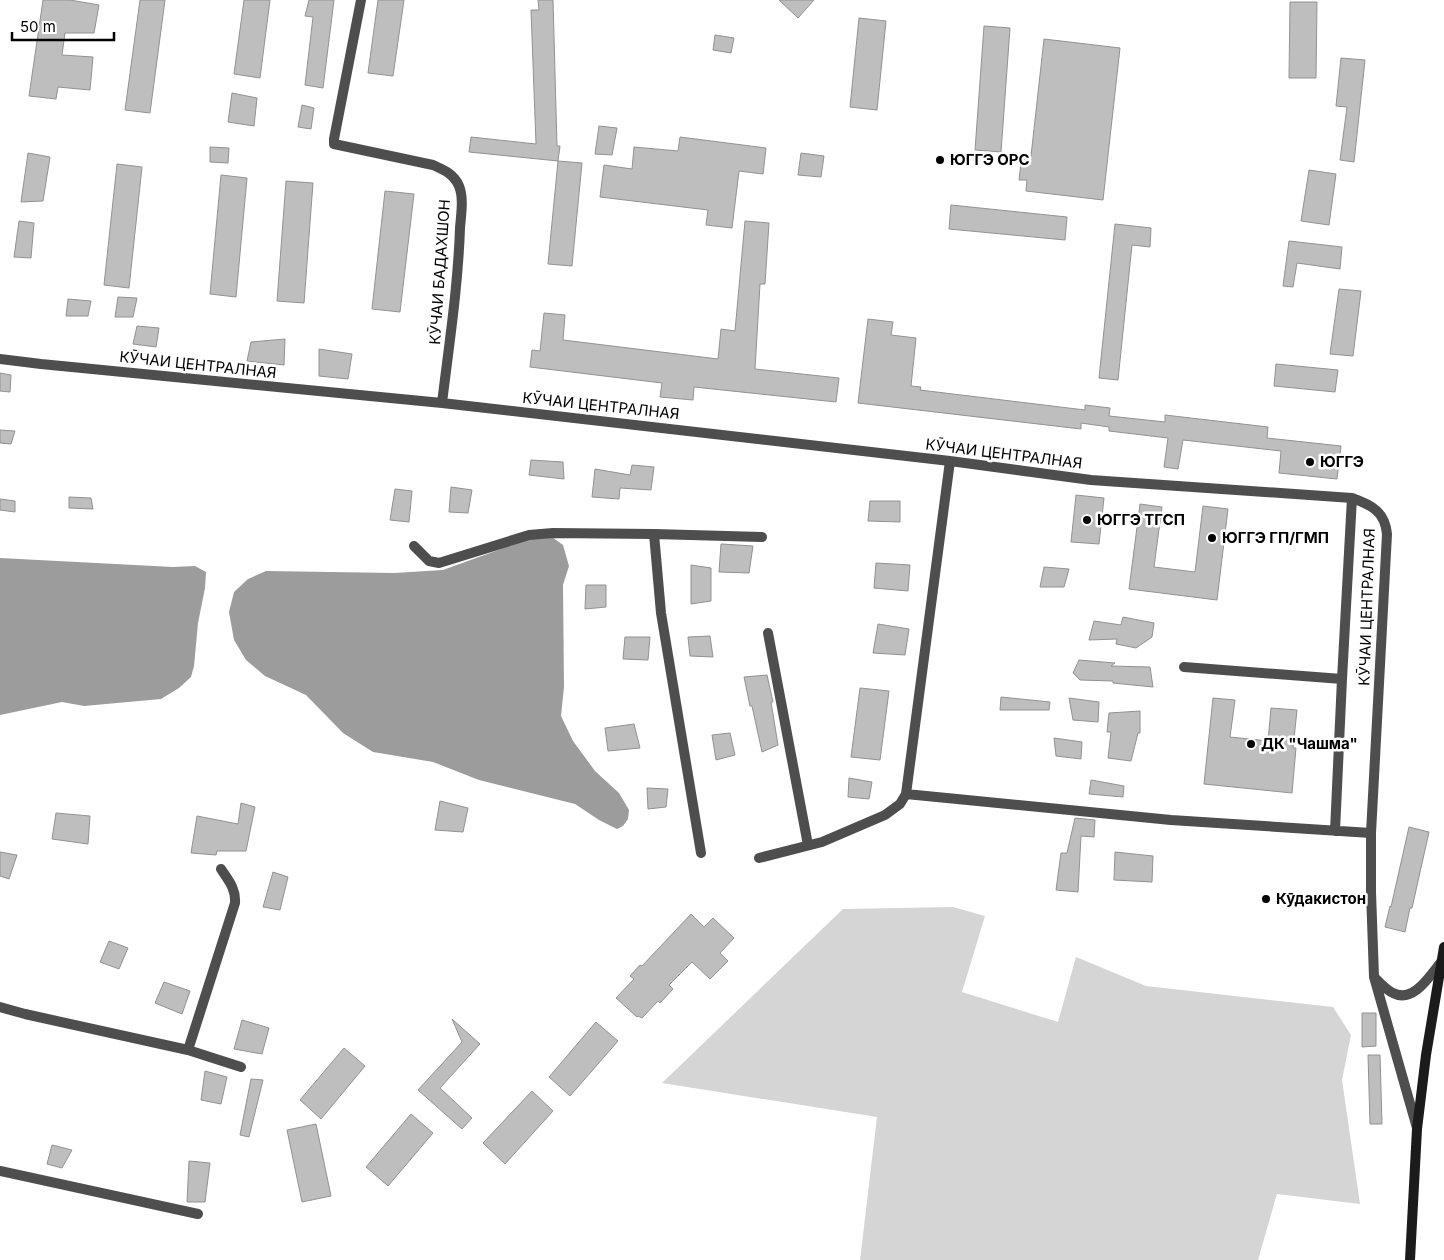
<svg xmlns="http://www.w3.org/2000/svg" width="1444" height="1260" font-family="Inter,sans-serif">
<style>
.green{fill:#d5d5d5}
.water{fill:#9c9c9c}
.building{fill:#bebebe;stroke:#929292}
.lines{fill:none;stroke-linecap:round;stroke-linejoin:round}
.street{stroke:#4e4e4e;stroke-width:10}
.secondary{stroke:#1b1b1b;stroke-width:10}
.poi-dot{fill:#000;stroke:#fff;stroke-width:2}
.labels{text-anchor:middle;stroke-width:5;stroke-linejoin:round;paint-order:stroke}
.poi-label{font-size:15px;font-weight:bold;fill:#000;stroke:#fff;text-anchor:start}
.street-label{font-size:15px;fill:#000;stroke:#fff}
</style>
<rect width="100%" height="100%" fill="#fff"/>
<!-- green -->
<path class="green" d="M953,907l32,9 -23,76 96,30 18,-65 70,29 187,21 18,28 -9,45 18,124 -83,-10 -19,66h-398l17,-143 -215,-34 181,-174z"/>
<!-- water -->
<path class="water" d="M549,535l14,10 6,21 -6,19 1,102 -3,29 12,25 22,30 24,22 10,17 -1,9 -5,7 -6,3 -18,-9 -24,-16 -96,-24 -46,-18 -60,-10 -30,-19 -37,-38 -41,-19 -19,-16 -12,-20 -5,-28 5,-20 14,-13 18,-8 128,2 49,-3 91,-33z
M0,558l173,9 22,-1 11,6 -1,16 -7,35 -4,43 -3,11 -12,11 -18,11 -77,7 -22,-4 -62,13z"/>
<!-- building -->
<path class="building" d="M43,0h27l29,5 -5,28h-29l-3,22 31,2 -3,33 -32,-3 -2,12 -27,-3z
M140,0h25l-15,113 -25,-3z
M244,0h26l-10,78 -26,-4z
M309,0h25l-11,88 -18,-3 8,-68 -8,-1z
M378,0h26l-11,76 -25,-3z
M538,0h15l4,146h3l-2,15 -89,-9 2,-15 65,7 -5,-134h8z
M779,0h35l-16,18z
M1290,2h27l-1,76h-27z
M859,18l27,3 -9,89 -27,-3z
M984,26l26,2 -9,124 -26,-2z
M715,35l19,3 -3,15 -18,-3z
M1044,39l76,9 -17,152 -77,-9 1,-11h-8l3,-25 9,1z
M1341,58l24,2 -11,102 -14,-2 7,-53 -11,-1z
M232,93l25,5 -3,28 -26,-4z
M302,105l12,3 -3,21 -13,-2z
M599,126l18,2 -5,27 -17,-1z
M680,137l86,11 -3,26 -24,-3 -7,57 -26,-3 2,-15 -108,-13 4,-32 28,4 2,-22 44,4z
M210,147l19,1 -1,15 -18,-1z
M28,153l22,4 -7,44 -22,1z
M801,153l23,3 -3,21 -23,-2z
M558,161l24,2 -10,103 -24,-2z
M117,164l25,3 -13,121 -25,-3z
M1309,170l27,4 -7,51 -28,-4z
M221,175l26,3 -11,119 -26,-3z
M286,181l27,2 -9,120 -27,-2z
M385,191l29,3 -14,118 -28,-3z
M951,205l116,12 -2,23 -116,-11z
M19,221l15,2 -3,35 -17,-1z
M745,221l24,2 -4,61h-5l-5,85 84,9 -3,24 -142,-15 -1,13 -33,-3 2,-14 -132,-16 2,-17 8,1 4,-38 21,2 -2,25 155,19 3,-30 14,2z
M1115,224l36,4 -1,19 -18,-2 -14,135 -19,-2z
M1289,241l53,6 -2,22 -43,-6 -4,24 -10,-1z
M1339,289l22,2 -8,65 -23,-2z
M118,297l19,1 -4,19h-18z
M68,299l23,2 -3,15h-22z
M868,319l25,3 -2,13 25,3 -5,48 10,1 -1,3 165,20v-5l25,3 -1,8 56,6v-7l103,12 -1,11 74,8 -4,33 -58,-6 2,-22 -98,-11 -5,29 -14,-2 4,-29 -59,-7v-4l-28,-4v6l-223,-26z
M137,326l22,2 -3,19 -23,-3z
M285,339l-1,26 -37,-4 4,-19z
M319,349l33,5 -4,25 -29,-3z
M1276,364l62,6 -3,22 -61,-6z
M0,373l11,2 -1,17 -10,-1z
M0,430l15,1 -4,13 -11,-1z
M531,460l32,2 1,17 -35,-4z
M632,465l22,2 -3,23 -31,-2 -1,11 -27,-2 3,-28 35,6z
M451,487l21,3 -4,23 -19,-1z
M395,489l17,2 -3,31 -19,-2z
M1076,495l28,3 -5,46 -28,-2z
M69,497l22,1 2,11 -24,-1z
M0,499l15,2v11l-15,-2z
M870,501h30v21l-32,-1z
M1140,504l22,3 -8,60 41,5 8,-66 25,3 -11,91 -88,-11z
M721,544l32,2 -4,27 -30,-1z
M876,563l34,2 -2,26 -34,-3z
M691,565l20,3v33l-20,3z
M1044,567l25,2 -5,18h-24z
M586,585h20v22l-21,2z
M1123,617l31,6 -2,14 -16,11 -20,-4 1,-5 -28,1 5,-19 27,4z
M878,624l31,5 -4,26 -32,-2z
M710,636l3,21 -23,-1 -2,-19z
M625,637h25l-2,23 -25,-1z
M1079,660l36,3 -4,3 39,1 3,20 -40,-4v-2l-33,-1 -7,-7z
M767,675l6,27h-2l7,43 -16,7 -10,-46h-2l-6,-29z
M860,688l29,3 -9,69 -29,-3z
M1001,697l49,5 -1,8h-49z
M1069,698l30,4 -1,20 -25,-2z
M1213,698l22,2 -5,37 38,4 3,-33 26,2 -4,38h3l-4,45 -88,-9z
M1140,711v22h-2l-7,28 -23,-3 3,-26h-4l2,-19z
M634,724l6,24 -32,3 -3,-23z
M730,733l5,22 -19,5 -4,-25z
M1054,738l28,4 -1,17 -25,-3z
M849,778l23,4 -3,17 -21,-2z
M1091,780l33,6 -1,11 -34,-3z
M647,788l21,1 -2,18 -18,2z
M440,801l28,7 -5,24 -28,-2z
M241,803l14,4 -9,44h-29l-1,4 -25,-2 6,-37 41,8z
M56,813l34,3 -2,28 -36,-5z
M1075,818l20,2 -1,17 -13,-1 -3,56 -22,-2 5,-37h6z
M1409,827l20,5 -17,76h-2l-5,24 -20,-5 5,-21 1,1z
M0,852l17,3 -8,24 -9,-3z
M1115,852l38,4 -1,26 -38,-2z
M273,872l15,5 -8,33 -17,-3z
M691,914l13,13 9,-9 21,20 -14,15 8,8 -18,18 -18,-17 -23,23 4,4 -13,14 -2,-2 -16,17 -4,-2 -1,1 -21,-19 18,-19 -4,-3 10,-11 2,1z
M109,941l19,7 -9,21 -19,-7z
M164,982l26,9 -8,23 -27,-11z
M1362,1013h14v33l-14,1z
M452,1019l28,25 -40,44 32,30 -10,11 -44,-39 44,-48z
M242,1020l27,8 -7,26 -28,-5z
M596,1022l22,19 -48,55 -21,-19z
M344,1048l21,18 -44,53 -21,-19z
M1368,1055h12l2,69h-12z
M205,1071l22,6 -6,27 -20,-4z
M251,1079l12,1 -14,57 -9,-2z
M532,1091l21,20 -48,53 -22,-21z
M411,1114l22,19 -45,53 -22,-19z
M316,1124l15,72 -29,6 -15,-72z
M52,1145l20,5 -10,18 -15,-4z
M189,1161l21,2 -5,39h-18z"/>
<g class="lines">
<!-- street -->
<path class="street" d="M361,0l-27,139v5l99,21c11,5 21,9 26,21 5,12 2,29 1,42 -2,59 -11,117 -18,175
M0,359l41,5 401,39 508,58 141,19 261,18c20,7 33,14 35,36l-16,299v59l3,85 43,151
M414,546l15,15 10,2 90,-28 24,-2 101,1
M768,633l40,212
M1184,667l158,12 -7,152
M1342,679l10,-181
M906,794l265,26 200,13
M701,853l-40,-240 -7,-79 108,3
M759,858l63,-16 63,-27 15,-11 6,-10 44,-333
M1375,978c5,5 11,12 18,15 21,11 38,-19 49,-32
M0,1007l25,7 163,36 47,-147c1,-14 -6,-22 -14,-34
M188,1050l53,17
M0,1171l198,43"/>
<!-- secondary -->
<path class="secondary" d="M1410,1260l7,-131 9,-74 18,-108"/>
</g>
<!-- markers -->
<g class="poi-dot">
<circle cx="940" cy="160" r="5"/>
<circle cx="1310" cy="462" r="5"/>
<circle cx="1087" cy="520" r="5"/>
<circle cx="1212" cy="538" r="5"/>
<circle cx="1251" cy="744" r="5"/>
<circle cx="1266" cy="899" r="5"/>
</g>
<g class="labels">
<!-- poi labels -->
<g class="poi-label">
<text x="950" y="165">ЮГГЭ ОРС</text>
<text x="1320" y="467">ЮГГЭ</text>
<text x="1097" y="525">ЮГГЭ ТГСП</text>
<text x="1222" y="543">ЮГГЭ ГП/ГМП</text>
<text x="1261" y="749">ДК "Чашма"</text>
<text x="1276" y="904">Кӯдакистон</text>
</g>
<!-- street labels -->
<g class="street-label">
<text transform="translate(440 272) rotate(-86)" y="5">КӮЧАИ БАДАХШОН</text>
<text transform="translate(198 365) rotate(6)" y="5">КӮЧАИ ЦЕНТРАЛНАЯ</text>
<text transform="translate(601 406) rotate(6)" y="5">КӮЧАИ ЦЕНТРАЛНАЯ</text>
<text transform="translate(1004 454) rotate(7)" y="5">КӮЧАИ ЦЕНТРАЛНАЯ</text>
<text transform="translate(1367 607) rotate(-88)" y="5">КӮЧАИ ЦЕНТРАЛНАЯ</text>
</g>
</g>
<!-- scale -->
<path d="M12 32v8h102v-8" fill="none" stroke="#000000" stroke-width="2.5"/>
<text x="20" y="32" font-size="15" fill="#000000" stroke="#ffffff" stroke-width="4" paint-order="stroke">50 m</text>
</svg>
